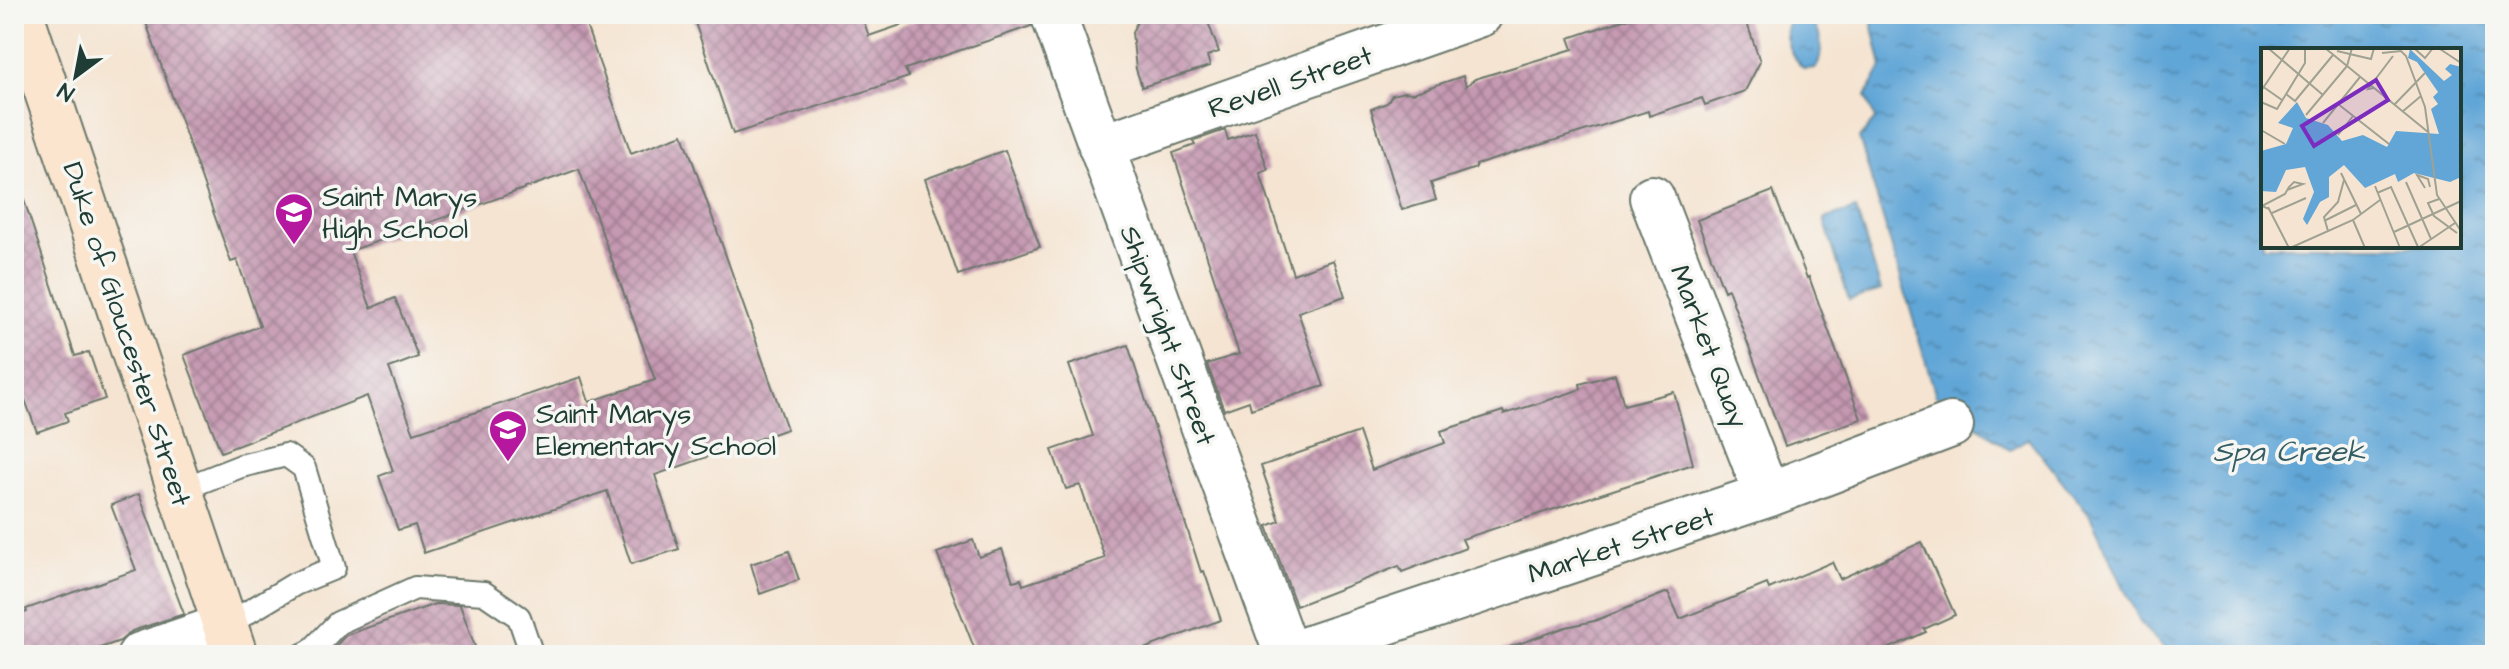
<svg xmlns="http://www.w3.org/2000/svg" width="2509" height="669" font-family="'Architects Daughter',sans-serif">
<style>
.water{fill:url(#water-ripples);stroke:#407286;stroke-width:2;fill-rule:evenodd}
.building{fill:url(#building-cross-hatch);fill-rule:evenodd}
.lines{fill:none;stroke-linecap:round;stroke-linejoin:round}
.service-casing{stroke:#6a776b;stroke-width:26}
.minor-casing{stroke:#6a776b;stroke-width:48}
.secondary-casing{stroke:#6a776b;stroke-width:48}
.service{stroke:#fff;stroke-width:22}
.minor{stroke:#fff;stroke-width:44}
.secondary{stroke:#fbe5cf;stroke-width:44}
.labels{text-anchor:middle;stroke-width:7;stroke-linejoin:round;paint-order:stroke}
.street-label{font-size:28px;fill:#1f3d34;stroke:#f6f6f2}
.poi-label{font-size:28px;fill:#1f3d34;stroke:#f6f6f2;text-anchor:start}
.water-label{font-size:30px;font-style:italic;fill:#335c65;stroke:#f6f6f2}
.inset-road{fill:none;stroke:#9fa192;stroke-width:2}
.view{fill:#7b2cbf;fill-opacity:0.15;stroke:#7b2cbf;stroke-width:4}
.inset-edge{fill:none;stroke:#1f3d34;stroke-width:4}
</style>
<defs>
<pattern id="water-ripples" width="26" height="14" patternUnits="userSpaceOnUse" patternTransform="scale(2)"><rect width="26" height="14" fill="#61a6d7"/><path d="M2 4q2-2 4 0t4 0M15 11q2-2 4 0t4 0" fill="none" stroke="#4f88af"/></pattern>
<pattern id="building-cross-hatch" width="8" height="8" patternUnits="userSpaceOnUse" patternTransform="scale(2)"><rect width="8" height="8" fill="#c699b2"/><path d="M0 0l8 8M0 8l8-8" fill="none" stroke="#a07e92"/></pattern>
</defs>
<rect width="100%" height="100%" fill="#f6f6f2"/>
<filter id="ink" filterUnits="userSpaceOnUse"><feTurbulence type="fractalNoise" baseFrequency=".0125" numOctaves="2"/><feDisplacementMap in="SourceGraphic" scale="16" xChannelSelector="R" yChannelSelector="G"/><feConvolveMatrix kernelMatrix="1 2 1 2 8 2 1 2 1" color-interpolation-filters="sRGB"/></filter>
<filter id="wash" filterUnits="userSpaceOnUse"><feTurbulence type="fractalNoise" baseFrequency=".006" numOctaves="4" result="noise"/><feDisplacementMap in="SourceGraphic" scale="32" xChannelSelector="R" yChannelSelector="G"/><feGaussianBlur stdDeviation="1.8" result="paint"/><feColorMatrix in="noise" values="0 0 0 0 0 0 0 0 0 0 0 0 0 0 0 0 0 1.4 0 .05"/><feComposite in="paint" operator="in"/></filter>
<g filter="url(#wash)">
<rect width="100%" height="100%" fill="#f5e4d1"/>
<!-- water -->
<path class="water" d="M1796,14c25,4 30,35 20,54l-12,1c-14,-13 -28,-41 -8,-55z
M1870,14h625v641h-323l-30,-29 -52,-110 -62,-78 -18,12 -74,-54 -77,-258 16,-18 -9,-24 16,-29zM2263,50h196v196h-196z
M1856,209l25,81 -32,10 -25,-81z"/>
<g id="blocks">
<!-- building -->
<path class="building" d="M143,14h439l49,139 52,-19 104,295 -132,46 24,74 -48,15 -24,-73 -183,62 -9,-28 -17,5 -19,-54 14,-5 -26,-75 -146,56 -37,-97 76,-29 -23,-66 -6,2zM579,169l76,211 -66,22 -8,-25 -167,56 -25,-65 29,-11 -23,-59 -24,10 -21,-57z
M692,14h169l8,22 64,-22h96l2,12 -126,43 4,8 -176,57z
M1141,14h64l14,38 -12,4 3,10 -68,21 -6,-18 -4,-37z
M1641,14h103l16,48 -15,29 -40,14 -3,-7 -53,18 -1,-5 -172,54v3l-45,15 5,17 -34,10 -31,-101 16,-6 5,-8 12,-3 9,1 50,-17 3,10 9,-7 98,-30 -4,-11z
M1225,130l3,10 27,-9 13,39 -8,3 33,101 40,-14 12,36 -47,16 26,74 -73,23 -2,-8 -25,9 -17,-46 32,-10 -66,-201 22,-8 -2,-4z
M1005,150l35,97 -82,28 -33,-96z
M20,188l55,168 14,-4 16,47 -40,14 3,8 -31,11 -23,-62v-181z
M1773,191l34,87 2,-1 52,142 -76,27 -57,-157 -4,2 -27,-71z
M1128,345l73,227 3,-1 17,49 -93,35h-151l-40,-102 36,-13 6,17 23,-8 11,32 8,-2 2,6 82,-27 -25,-73 -14,4 -14,-39 41,-14 -24,-71z
M1615,374l9,31 50,-13 19,72 -231,75 4,9 -64,24 -3,-6 -103,40 -29,-80 13,-5 -19,-55 98,-34 13,38 73,-27 -4,-12 62,-20 1,3 39,-12 38,-13 -1,-5z
M139,494l45,120 -52,17 -12,10 -40,14h-66v-38l13,-5 -1,-3 110,-39 -25,-65z
M1922,542l33,73 -31,14 2,3 -52,23h-375v-4l67,-24 28,-6 74,-29 12,27 87,-35 2,5 63,-27 8,17z
M789,551l10,29 -39,14 -9,-30z
M435,604l25,1 18,50h-151l19,-20z"/>
</g>
</g>
<g filter="url(#ink)">
<use href="#blocks" fill-opacity="0" stroke="#6a776b" stroke-width="2"/>
<g class="lines">
<!-- service casing -->
<g class="service-casing">
<path id="service" d="M180,490l61,-24 45,-11 18,13 30,100 -39,16 -70,42
M303,655l8,-4 27,-28 77,-35 69,5 35,24 13,38"/>
</g>
<!-- minor casing -->
<g class="minor-casing">
<path id="minor" d="M1053,14l234,641
M1101,147l379,-133
M1652,198l115,297
M140,655l85,-29
M1288,655l479,-160 184,-70"/>
</g>
<!-- secondary casing -->
<g class="secondary-casing">
<path id="secondary" d="M21,14l214,641"/>
</g>
<!-- service -->
<use href="#service" class="service"/>
<!-- minor -->
<use href="#minor" class="minor"/>
<!-- secondary -->
<use href="#secondary" class="secondary"/>
</g>
</g>
<!-- icons -->
<defs>
<g id="school-pin" transform="scale(2)"><path d="M0 17L-7.5 6A9.5 9.5 0 1 1 7.5 6Z" fill="#b5179e" stroke="#f6f6f2"/><path d="M0-5L7-2L0 1L-7-2ZM-4 1L0 2.5L4 1V4Q0 6-4 4Z" fill="#fff"/></g>
</defs>
<g fill-rule="evenodd">
<use href="#school-pin" x="294" y="212"/>
<use href="#school-pin" x="508" y="429"/>
</g>
<g class="labels">
<!-- street labels -->
<g class="street-label">
<text transform="translate(1290 81) rotate(-19)" y="10">Revell Street</text>
<text transform="translate(128 334) rotate(72)" y="10">Duke of Gloucester Street</text>
<text transform="translate(1169 335) rotate(70)" y="10">Shipwright Street</text>
<text transform="translate(1710 346) rotate(69)" y="10">Market Quay</text>
<text transform="translate(1621 544) rotate(-18)" y="10">Market Street</text>
</g>
<!-- poi labels -->
<g class="poi-label">
<text x="322" y="206">Saint Marys<tspan x="322" dy="32">High School</tspan></text>
<text x="536" y="423">Saint Marys<tspan x="536" dy="32">Elementary School</tspan></text>
</g>
<!-- water labels -->
<g class="water-label">
<text x="2289" y="461">Spa Creek</text>
</g>
</g>
<!-- overview -->
<g transform="translate(2261 48)">
<rect width="200" height="200" fill="#f5e4d1"/>
<path d="M149,1l34,32 8,-6 -7,-6 5,-5 11,3v110l-11,5 -36,-9 -16,9 -3,-8 -30,14 -21,-23 -15,12v20l-9,5 -13,23 -4,-6 11,-27 -9,-25 -19,3 -10,22 -15,-1v-40l25,-7 7,-16 -15,-5 19,-21 9,16 22,7 14,16 21,-6 24,12 9,-16 43,3 -8,-25 7,-5 -5,-7 5,-5 -21,-30 -9,-4z" fill="#61a6d7"/>
<path class="inset-road" d="M7,0l55,47M64,0l103,84M153,0l11,10 8,-10M179,1l21,14M76,3l34,8 3,-11M121,5l19,-2 5,5 19,51 12,88 24,36M1,38l20,14M113,40l-6,1 25,-33M0,43l29,-43M25,46l9,7 38,-46M0,54l16,7 28,-46v-15M77,56l51,40M133,57l31,-32M141,64l19,-16M45,67l41,-49 5,-18M62,75l37,-46M0,82l24,14M77,87l15,-19M80,125l20,41M145,134l25,57M114,138l25,62M164,140l-8,-13 11,4 2,8M116,145l14,-6 27,60M178,151l-11,4 6,13 23,17M7,159l21,41M8,161l-7,-3 23,-12 4,-7 5,-5 9,2 -16,6M11,165l34,-15M92,172l12,28M63,173l32,-16M67,183l-4,-14 14,-15 6,-22M133,184l67,-31M29,200l63,-28 27,-20M157,200l37,-25"/>
<path class="view" d="M115,32l12,20 -74,46 -12,-20z"/>
<rect width="200" height="200" class="inset-edge"/>
</g>
<!-- margin -->
<rect width="2509" height="669" fill="none" stroke="#f6f6f2" stroke-width="48"/>
<!-- north arrow -->
<g transform="translate(76 76) rotate(212)" stroke="#f6f6f2" stroke-width="6" paint-order="stroke">
<path d="M0-6L14 30L0 20L-14 30Z" fill="#1f3d34"/>
<text y="-12" font-size="22" font-weight="bold" text-anchor="middle" fill="#1f3d34">N</text>
</g>
</svg>
